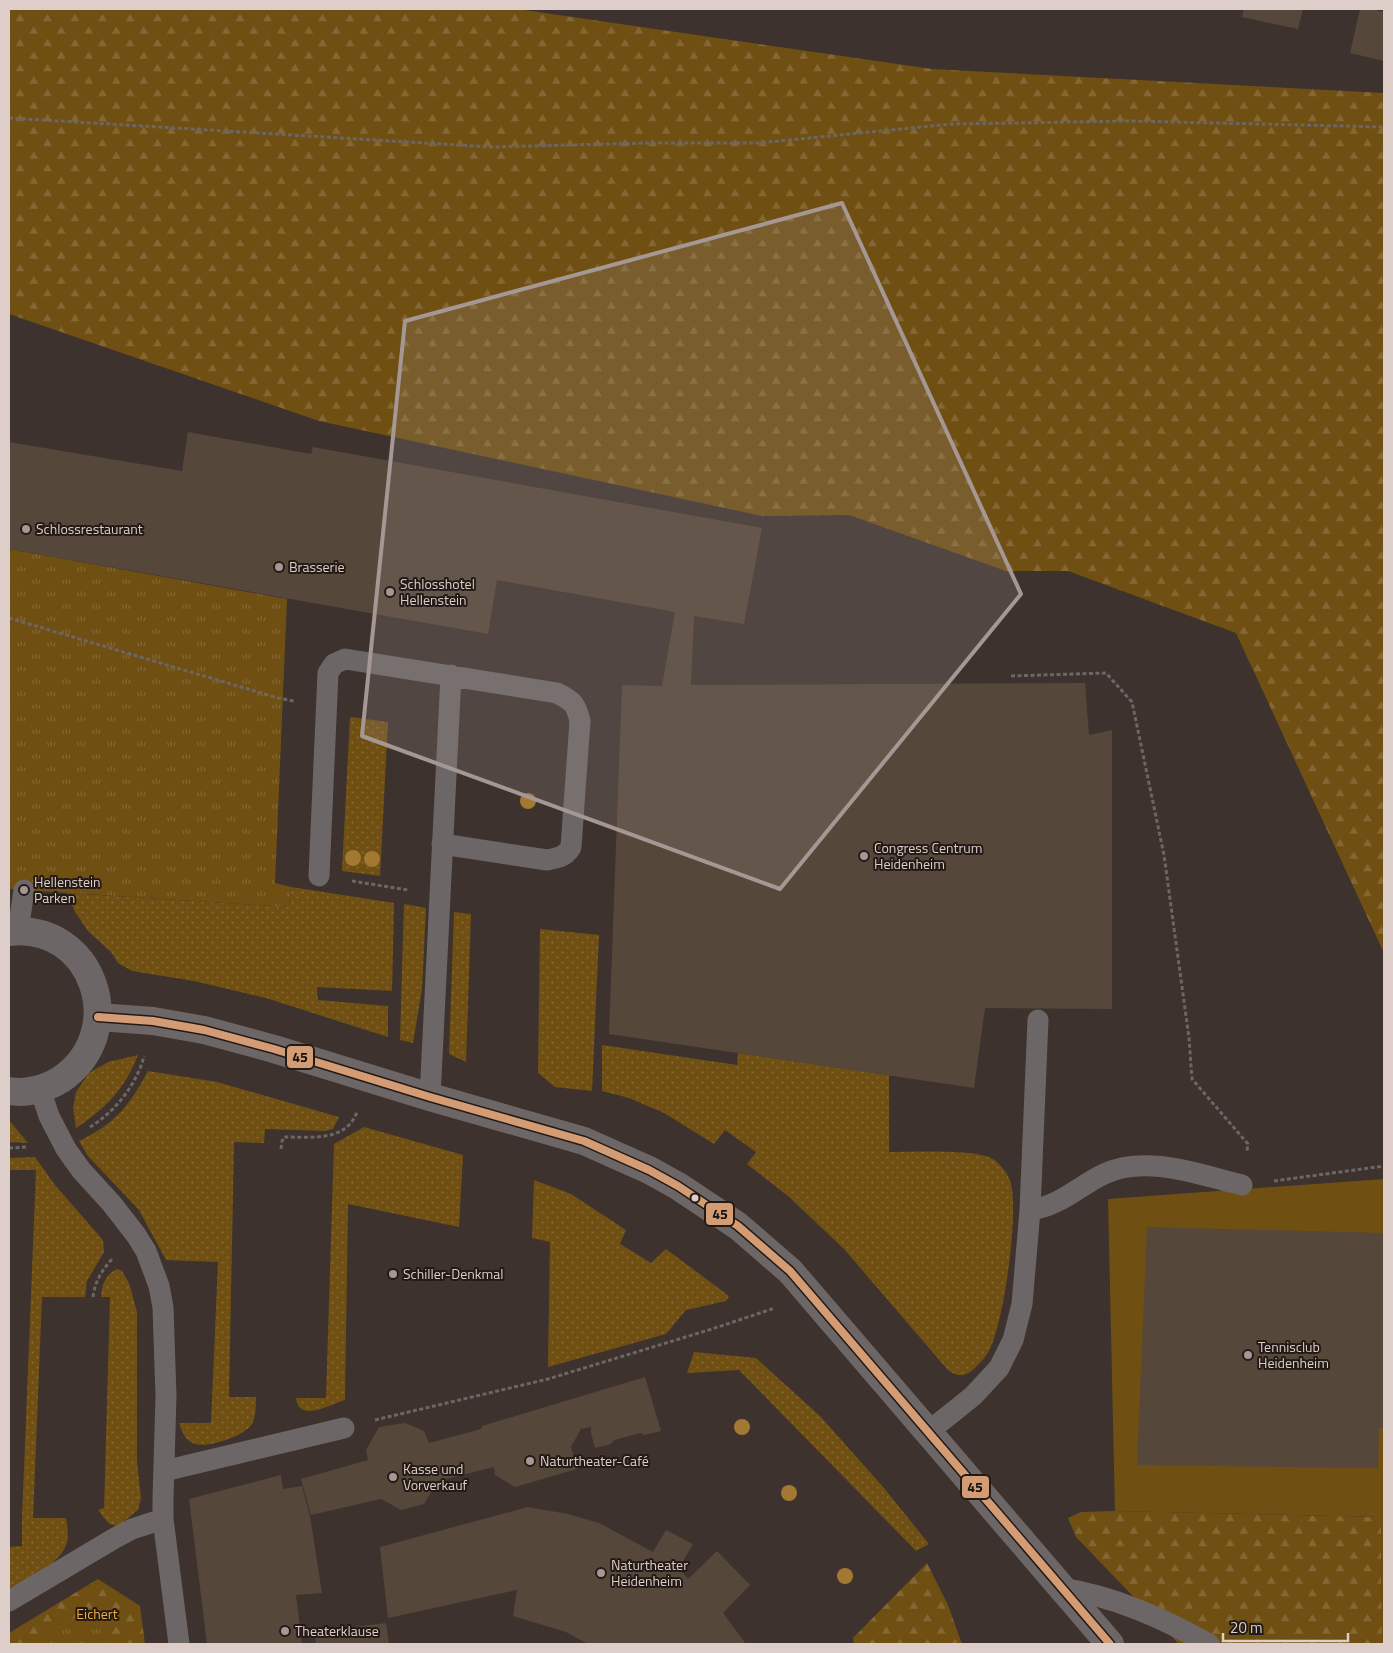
<svg xmlns="http://www.w3.org/2000/svg" width="1393" height="1653" font-family="'Titillium Web',sans-serif">
<style>
.grass{fill:url(#grass-dots)}
.forest{fill:url(#forest-firs)}
.park{fill:url(#park-tufts)}
.garden{fill:#704f13}
.building{fill:#56473b}
.lines{fill:none;stroke-linecap:round;stroke-linejoin:round}
.path{stroke:#6c6664;stroke-width:3;stroke-dasharray:4 2.5;stroke-linecap:butt}
.service{stroke:#6c6766;stroke-width:21}
.minor{stroke:#6c6766;stroke-width:28}
.bus-1-casing{stroke:#231915;stroke-width:11}
.bus-1{stroke:#d39c74;stroke-width:8}
.tree{fill:#a27832}
.marked{fill:#a59793;fill-opacity:0.2;stroke:#a59793;stroke-width:4;stroke-linejoin:round}
.poi-dot{fill:#a59793;stroke:#231915;stroke-width:2}
.bus-dot{fill:#ddceca;stroke:#231915;stroke-width:2}
.labels{text-anchor:middle;stroke-width:4;stroke-linejoin:round;paint-order:stroke}
.poi-label{font-size:14px;fill:#ddceca;stroke:#231915;text-anchor:start}
.park-label{font-size:14px;fill:#f4b136;stroke:#231915}
.line-badge{stroke:#231915;stroke-width:2}
.pale-badge-label{font-size:14px;text-anchor:middle;font-weight:bold;fill:#111}
</style>
<defs>
<pattern id="grass-dots" width="8" height="8" patternUnits="userSpaceOnUse" patternTransform="scale(1.25)"><rect width="8" height="8" fill="#704f13"/><path d="M2 2h.1M6 6h.1" fill="none" stroke="#846734" stroke-width="1.8" stroke-linecap="round"/></pattern>
<pattern id="forest-firs" width="22" height="20" patternUnits="userSpaceOnUse" patternTransform="scale(1.25)"><rect width="22" height="20" fill="#704f13"/><path d="M5 1l3.5 6h-7zM16 11l3.5 6h-7z" fill="#846734"/></pattern>
<pattern id="park-tufts" width="24" height="20" patternUnits="userSpaceOnUse" patternTransform="scale(1.25)"><rect width="24" height="20" fill="#704f13"/><path d="M3 7l-1-3M5 7V3M7 7l1-3M15 17l-1-3M17 17v-4M19 17l1-3" fill="none" stroke="#846734"/></pattern>
</defs>
<rect width="100%" height="100%" fill="#3d322d"/>
<!-- grass -->
<path class="grass" d="M350,717l38,5 -8,154 -38,-5z
M291,887l103,16 -2,88 -75,-4 1,13 70,6v31l-122,-39 -72,-17 -62,-10 -14,-8 -7,-11 -23,-21 -13,-19 -8,-19 222,14z
M404,904l22,4 -4,81 -9,54 -13,-3z
M454,912l17,2 -5,148 -17,-8z
M540,929l59,6 -7,156 -37,-4 -17,-14z
M602,1045l135,20 1,-12 151,22v77c23,0 83,-3 102,6 7,3 16,15 19,22 10,29 -6,140 -20,169 -3,7 -10,14 -16,20 -9,8 -18,8 -27,0l-103,-120 -56,-53 -41,-32 9,-12 -31,-22 -11,14 -50,-31 -35,-15 -27,-7z
M138,1055c-13,34 -33,54 -62,73l-3,-20 3,-16 13,-19 19,-11z
M148,1071l69,11 122,35 -6,12 -8,2 -60,-2 -1,14 -30,-1 -5,255h27c0,8 0,20 -4,27 -8,12 -43,24 -57,20 -10,-3 -13,-13 -16,-21h32l7,-161 -52,-2 -27,-50 -51,-54 -9,-15c37,-18 50,-35 69,-70z
M9,1120l19,23 -19,-1z
M364,1127l99,28 -4,72 -111,-23 -3,196c-16,5 -46,23 -49,-2h30l8,-254z
M35,1157l20,28 48,55 1,12 -17,29 -2,16h-43l-9,221h33c1,7 3,17 1,24 -4,20 -41,39 -58,46v-41l13,-1v-27l14,-349h-27v-12z
M534,1180l37,14 55,36 -6,14 31,19 15,-14 63,47 -3,5 -40,9 -20,24 -118,33 2,-125 -18,-4z
M117,1269l5,2 7,12 8,29v150l4,36 -3,12 -20,16 -9,-2 -11,-14 6,-2 6,-211h-9c1,-13 4,-22 16,-28z
M694,1352l62,6 65,59 63,71 45,56 -13,7 -177,-181 -52,3z"/>
<!-- forest -->
<path class="forest" d="M9,9h508l415,60 452,24v860l-148,-320 -168,-62h-62l-157,-56 -87,1 -443,-95 -310,-107z
M1115,1511l266,6 1,127h-203l-103,-107 -8,-19 13,-6z
M927,1563l21,42 14,39h-108l-1,-6z
M98,1579l42,27 5,38h-136v-11z"/>
<!-- park -->
<path class="park" d="M9,549l278,50 -12,284 16,4 -2,20 -280,-18z
M86,1610l20,11 5,23h-74z"/>
<!-- garden -->
<path class="garden" d="M1384,1179v465h-2l-1,-127 -266,-6 -7,-312z"/>
<!-- building -->
<path class="building" d="M1244,9h59l-5,20 -56,-12z
M1360,9h10l14,3v49l-34,-8z
M188,432l123,22 2,-7 449,81 -18,96 -50,-8 -3,69 394,-2 4,52 23,-5v279l-127,-1 -11,80 -365,-54 13,-349 40,1 13,-74 -178,-32 -9,54 -479,-85v-107l173,29z
M1147,1227l237,6v195h-5l-1,40 -241,-3z
M645,1377l16,54 -17,4 -3,-2 -27,7 -3,4 -16,4 -4,-15v-6l-10,2 -10,18 6,22 -62,18 -20,-12 -1,-8 -56,14 -14,23 -23,6 -20,-11 -70,16 -10,-36 67,-19 -2,-10 13,-23 26,-4 19,8 5,12 52,-14 1,-3z
M281,1475l2,14 19,-3 8,30 12,77 -26,2 6,49h-95l-18,-145z
M528,1507l40,7 31,9 54,29 13,-22 27,14 -14,24 9,11 29,-28 33,34 -27,28 23,31h-158l-22,-12 -53,-16 4,-26 -129,28 -8,-71z
M386,1623l3,21h-73l-2,-12z"/>
<g class="lines">
<!-- path -->
<path class="path" d="M9,118l482,29 156,-4h111l194,-19 180,-3 252,6
M9,618l269,80 16,3
M1011,676l95,-3 26,29 32,153 25,183 3,41 56,65 -1,7
M352,881l56,9
M90,1127c25,-15 47,-43 54,-71
M9,1148l19,-1
M281,1149l1,-8 2,-4c27,0 62,5 73,-25
M1274,1181l110,-15
M93,1297c2,-16 9,-27 20,-39
M375,1420l173,-41 164,-50 63,-21"/>
<!-- service -->
<path class="service" d="M319,876l9,-203 6,-9 11,-5 212,34c16,8 19,11 23,28l-9,126c-6,10 -13,11 -24,13l-105,-16
M18,931l6,-41
M40,1089l9,27 17,33 15,21 31,34 24,31 10,16 13,35 4,21 3,89 -3,102v21l16,125
M430,1097l21,-422
M1030,1210c28,-3 49,-24 74,-36 42,-20 96,1 138,11
M928,1432l45,-36 26,-28 14,-28 9,-36 8,-94 8,-190
M164,1471l180,-43
M1060,1588c54,8 102,30 149,56
M9,1601l106,-63 17,-9 31,-10"/>
<!-- minor -->
<path class="minor" d="M9,932c85,-10 122,101 51,148 -15,9 -34,14 -51,11
M98,1017l55,4 51,9 70,19 156,48 154,44 65,29 29,16 60,40 52,45 320,373"/>
<!-- bus-1 casing -->
<g class="bus-1-casing">
<path id="bus-1" d="M98,1017l55,4 51,9 70,19 156,48 154,44 65,29 29,16 60,40 52,45 320,373"/>
</g>
<!-- bus-1 -->
<use href="#bus-1" class="bus-1"/>
</g>
<!-- trees -->
<g class="tree">
<circle cx="528" cy="801" r="8"/>
<circle cx="353" cy="858" r="8"/>
<circle cx="372" cy="859" r="8"/>
<circle cx="742" cy="1427" r="8"/>
<circle cx="789" cy="1493" r="8"/>
<circle cx="845" cy="1576" r="8"/>
</g>
<!-- marked area -->
<path class="marked" d="M842,203l179,391 -241,295 -418,-153 43,-415z"/>
<!-- markers -->
<g class="poi-dot">
<circle cx="26" cy="529" r="5"/>
<circle cx="279" cy="567" r="5"/>
<circle cx="390" cy="592" r="5"/>
<circle cx="864" cy="856" r="5"/>
<circle cx="24" cy="890" r="5"/>
<circle cx="393" cy="1274" r="5"/>
<circle cx="1248" cy="1355" r="5"/>
<circle cx="530" cy="1461" r="5"/>
<circle cx="393" cy="1477" r="5"/>
<circle cx="601" cy="1573" r="5"/>
<circle cx="285" cy="1631" r="5"/>
</g>
<circle class="bus-dot" cx="695" cy="1198" r="4.5"/>
<g class="labels">
<!-- poi labels -->
<g class="poi-label">
<text x="36" y="534">Schlossrestaurant</text>
<text x="289" y="572">Brasserie</text>
<text x="400" y="589">Schlosshotel<tspan x="400" dy="16">Hellenstein</tspan></text>
<text x="874" y="853">Congress Centrum<tspan x="874" dy="16">Heidenheim</tspan></text>
<text x="34" y="887">Hellenstein<tspan x="34" dy="16">Parken</tspan></text>
<text x="403" y="1279">Schiller-Denkmal</text>
<text x="1258" y="1352">Tennisclub<tspan x="1258" dy="16">Heidenheim</tspan></text>
<text x="540" y="1466">Naturtheater-Café</text>
<text x="403" y="1474">Kasse und<tspan x="403" dy="16">Vorverkauf</tspan></text>
<text x="611" y="1570">Naturtheater<tspan x="611" dy="16">Heidenheim</tspan></text>
<text x="295" y="1636">Theaterklause</text>
</g>
<!-- park labels -->
<g class="park-label">
<text x="97" y="1619">Eichert</text>
</g>
</g>
<g class="line-badge">
<rect x="286" y="1045" width="28" height="24" rx="5" fill="#d39c74"/>
<rect x="705" y="1202" width="29" height="24" rx="5" fill="#d39c74"/>
<rect x="961" y="1475" width="29" height="24" rx="5" fill="#d39c74"/>
</g>
<g class="pale-badge-label">
<text x="300" y="1062">45</text>
<text x="720" y="1219">45</text>
<text x="975" y="1492">45</text>
</g>
<!-- border -->
<rect width="1393" height="1653" fill="none" stroke="#ddceca" stroke-width="20"/>
<!-- scale -->
<path d="M1223 1633v8h125v-8" fill="none" stroke="#ddceca" stroke-width="2.5"/>
<text x="1230" y="1633" font-size="15" fill="#ddceca" stroke="#231915" stroke-width="4" paint-order="stroke">20 m</text>
</svg>
